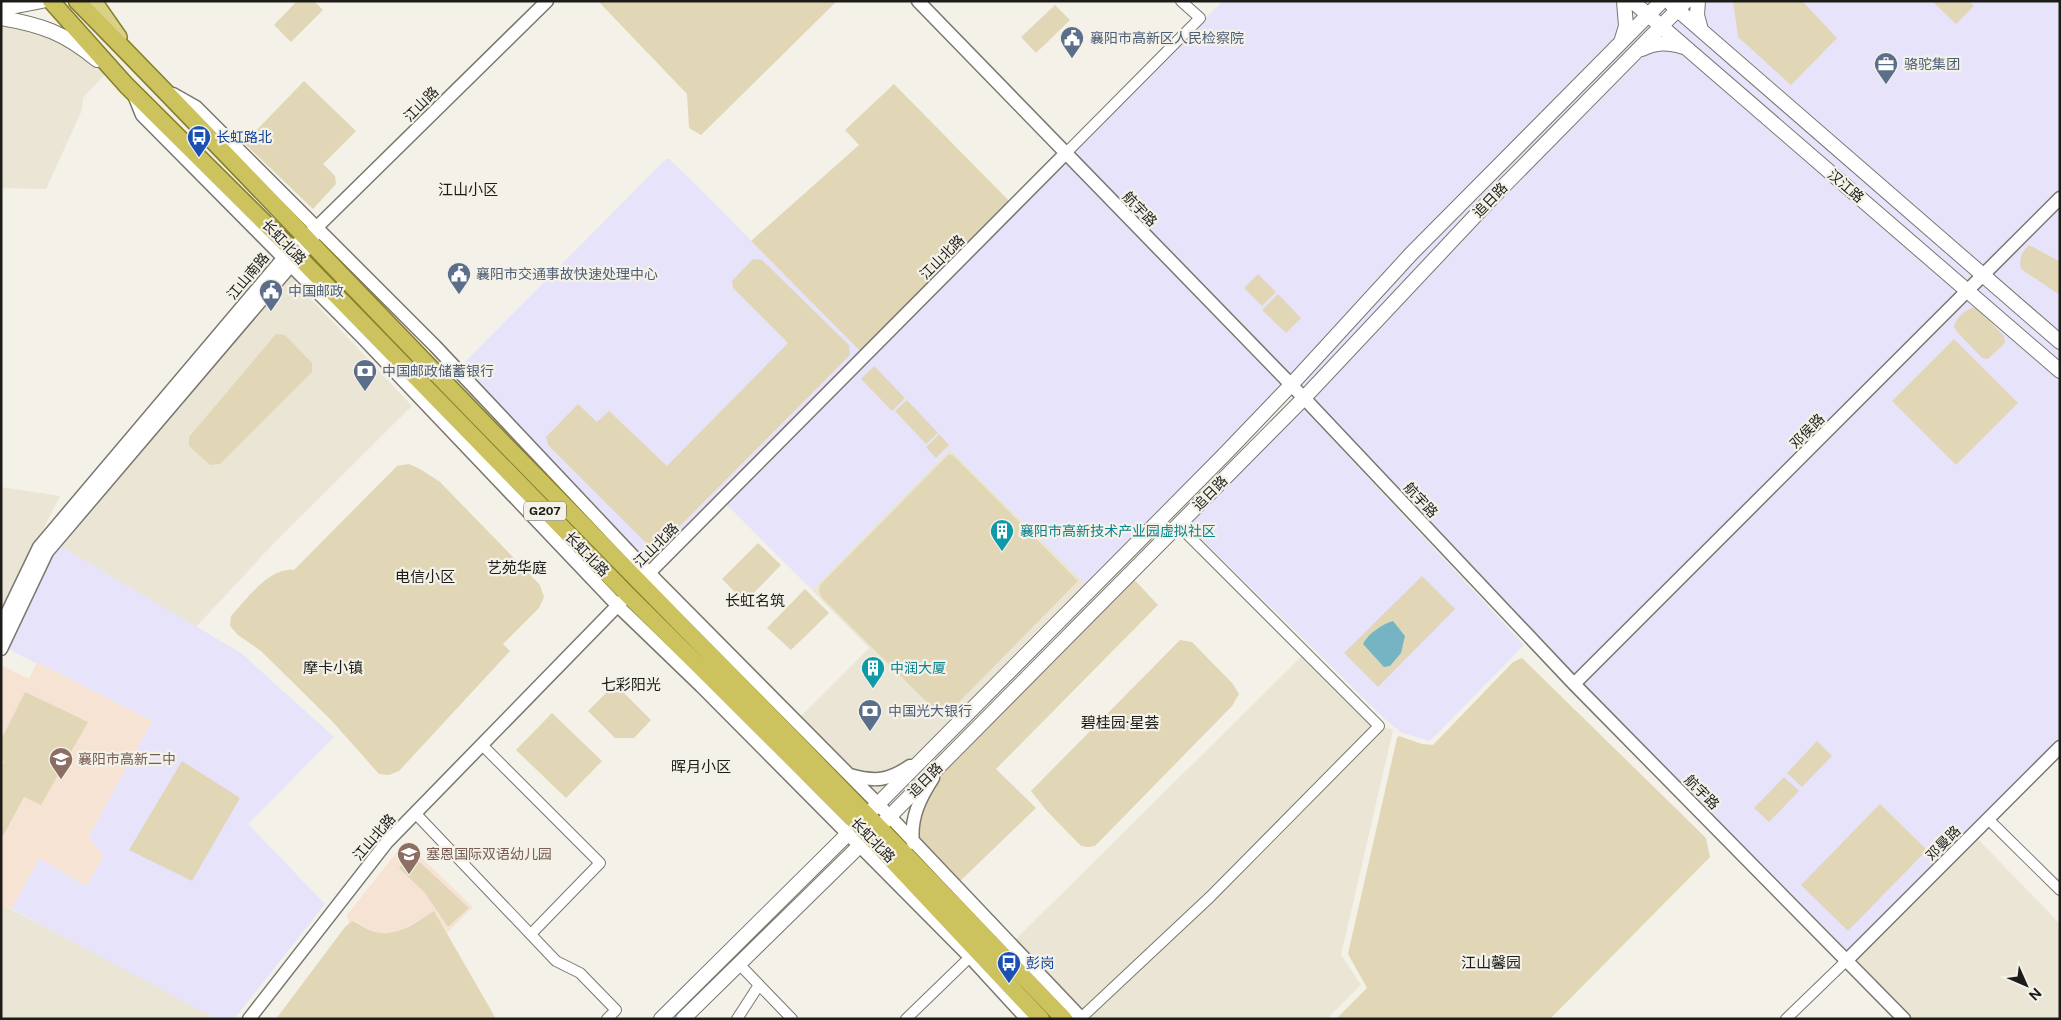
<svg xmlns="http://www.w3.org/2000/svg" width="2061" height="1020" font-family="'Public Sans','Noto Sans SC',sans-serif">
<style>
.built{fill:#eae5d5}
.industrial{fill:#e7e3fa}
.education{fill:#f6e3d3}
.green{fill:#e1d7b6}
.water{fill:#74b4c3}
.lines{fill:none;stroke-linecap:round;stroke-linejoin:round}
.minor-casing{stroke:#7a7770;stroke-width:12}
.tertiary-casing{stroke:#7a7770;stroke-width:15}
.secondary-casing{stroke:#7a7770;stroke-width:16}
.primary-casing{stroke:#867f2b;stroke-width:18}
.trunk-casing{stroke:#867f2b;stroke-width:19}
.minor{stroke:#fff;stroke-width:10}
.tertiary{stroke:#fff;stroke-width:12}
.secondary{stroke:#fff;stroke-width:14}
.primary{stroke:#d9d286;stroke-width:15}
.trunk{stroke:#ccc35e;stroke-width:16}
.labels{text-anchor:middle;stroke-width:4.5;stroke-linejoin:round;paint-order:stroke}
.shield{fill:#f3f1e8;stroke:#5d5c57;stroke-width:1}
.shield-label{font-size:12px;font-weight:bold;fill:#1d1c19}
.service-label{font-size:14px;fill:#4e5e75;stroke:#f3f1e8;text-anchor:start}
.street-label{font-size:14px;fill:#1d1c19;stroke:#f3f1e8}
.transit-label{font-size:14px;fill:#164399;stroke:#f3f1e8;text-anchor:start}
.culture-label{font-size:14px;fill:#0d838f;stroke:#f3f1e8;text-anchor:start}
.education-label{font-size:14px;fill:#785e54;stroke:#f3f1e8;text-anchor:start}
.neighbourhood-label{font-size:15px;fill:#1d1c19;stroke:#f3f1e8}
</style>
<rect width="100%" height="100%" fill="#f3f1e8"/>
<!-- built -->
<path class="built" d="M1,18l32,5 76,47 -26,28 -1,12 -36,79 -45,-1z
M288,271l17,17 5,10 102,108 -137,136 -79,85 -139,-83z
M950,449l141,140 -213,215 -82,-83 73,-73 -57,-58z
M1,487l59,9 -56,110 -3,-1z
M1306,652l73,74 14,4 -52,225 20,30 -34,34h-236l-76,-79z
M1973,834l87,90v95h-156l-57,-59z
M1,904l176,92 39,23h-215z"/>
<!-- industrial -->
<path class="industrial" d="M1223,1h410l15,14 14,-14h398v746l-213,213 -556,-575 -200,204 -141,-140 -138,141 -90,-90 343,-346z
M666,159h3l34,33 158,160 -212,213 -189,-198z
M1302,407l222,238 -94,96 -28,-8 -16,-13 -198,-194z
M57,544l184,109 93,84 -86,87 77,80 -91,115h-18l-204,-110 27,-52 47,29 2,-48 63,-116 -147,-75z"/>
<!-- education -->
<path class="education" d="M37,662l115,59 -64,116 16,19 -18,30 -47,-28 -27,51 -11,-5v-239l28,14z
M405,842l68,65 -26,26 -13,-21 -38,21h-15l-13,-4 -11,-7 -5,-1 -3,3 -2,-9z"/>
<!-- green -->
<path class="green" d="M297,1h17l9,9 -32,32 -17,-17z
M598,1h239l-136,134 -12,-7 -2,-34z
M1733,1h69l35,37 -46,47 -53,-48z
M1932,1h37l5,5 -18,18z
M1055,5l15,15 -34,33 -15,-16z
M304,81l52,50 -33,33 12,12 1,8 -23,25 -69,-66z
M894,84l120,122 -149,150 -114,-115 108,-96 -14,-15z
M2029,245l30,16 1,34 -39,-26c-2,-10 0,-16 8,-24z
M753,259l9,1 87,85 1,10 -188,189 -16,-1 -98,-98 -2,-8 32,-33 19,18 12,-11 58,55 121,-123 -55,-55 -1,-7z
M1258,274l18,18 -14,14 -18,-18z
M1278,294l23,24 -15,15 -24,-23z
M1976,307l28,29 1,7 -17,16 -6,-1 -24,-25 -4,-6c2,-10 12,-18 22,-20z
M276,334l9,1 27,28v9l-92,92 -10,1 -21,-19v-9z
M1954,339l64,64 -62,62 -64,-64z
M874,366l31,32 -13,13 -31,-32z
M907,400l31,33 -12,11 -31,-33z
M939,434l10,11 -13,13 -10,-11z
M948,455h5l125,126 -135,137 -121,-120 -3,-7 1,-6z
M409,464l11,5 20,13 100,103 4,12 -5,11 -36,36 7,7 -111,120 -10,4 -10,-1 -47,-53 -71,-70 -23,-16 -8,-9 1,-10c16,-17 38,-49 63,-46l103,-104z
M758,543l23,22 -36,37 -23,-23z
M1129,574l29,31 -162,164 40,39 -80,77 -43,-45v-19l30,-59z
M1422,576l33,33 -77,78 -34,-34z
M805,589l24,24 -38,37 -24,-22z
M1180,640l12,2 40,41 7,11 -7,12 -137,140 -7,1 -7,-1 -35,-36 -15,-19z
M1522,658l184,180 4,19 -160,162h-214l31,-31 -19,-34 49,-216 2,-2 23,8 11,1 80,-83z
M615,684l36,36 -17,18h-19l-27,-27z
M25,692l63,30 -47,83 -17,-8 -21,39 -2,-1v-68l3,-5 -3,-2v-20z
M552,713l50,48 -36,37 -50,-48z
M1817,741l15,15 -30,31 -15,-14z
M182,761l58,37 -48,83 -63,-31z
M1784,777l15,14 -30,31 -15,-14z
M1880,804l47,46 -79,81 -47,-46z
M411,854l58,54 -21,19 -23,-34 -26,-25z
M434,911l62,108h-220l69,-92 7,-6c7,2 11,7 18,9 25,10 43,-6 64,-19z"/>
<!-- water -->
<path class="water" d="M1393,621l12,15 -4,17 -11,13 -6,1 -21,-23c5,-10 19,-20 30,-23z"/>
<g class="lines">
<!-- minor casing -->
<g class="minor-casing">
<path id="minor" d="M1065,154l135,-136 -19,-17
M482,745l118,118 -69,71
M415,813l141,148 24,12 36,37 -9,9
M1988,819l72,71
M739,964l53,55
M737,1019l22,-34
M906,1019l64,-62
M1080,1019l130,-122 169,-171 -201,-201
M1786,1019l61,-59"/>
</g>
<!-- tertiary casing -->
<g class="tertiary-casing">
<path id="tertiary" d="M918,1l386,397 270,286 330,335
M173,94l23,13 239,239 214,227 229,231 204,215
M134,95l8,20 220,222 256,269 83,80 269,271 57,62
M644,578l421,-424
M1,626l38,-79 252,-298 25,-21 231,-227
M1,649l46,-97 251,-295 13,-12 3,-10
M1574,684l486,-486
M850,775c25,7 38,6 60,-9
M913,843c-3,-25 7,-45 20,-65
M1847,960l213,-213
M249,1019l138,-177 236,-242"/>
</g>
<!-- secondary casing -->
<g class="secondary-casing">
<path id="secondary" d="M1632,1l428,370
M1698,1l-1,14 4,15
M1672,5l388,337
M1,9l41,-8
M1,18c41,7 64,15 96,42
M1622,39l4,-13 -2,-25
M1642,49c15,-7 25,-7 42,-2
M661,1019l217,-215 345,-348 68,-71 120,-131 251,-253
M683,1019l207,-203 414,-418 187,-199 195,-198"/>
</g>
<!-- primary casing -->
<g class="primary-casing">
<path id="primary" d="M94,1l25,36"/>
</g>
<!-- trunk casing -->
<g class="trunk-casing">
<path id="trunk" d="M51,1l75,84 165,164 337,346 230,229 183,195
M77,1c137,139 270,281 406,421 194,199 389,396 581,597"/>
</g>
<!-- minor -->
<use href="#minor" class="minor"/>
<!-- tertiary -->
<use href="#tertiary" class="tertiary"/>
<!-- secondary -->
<use href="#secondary" class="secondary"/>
<!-- primary -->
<use href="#primary" class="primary"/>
<!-- trunk -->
<use href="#trunk" class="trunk"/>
</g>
<!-- icons -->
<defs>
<g id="civic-pin" transform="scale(1.25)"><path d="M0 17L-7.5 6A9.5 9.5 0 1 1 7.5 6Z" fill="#5c6f8a" stroke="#f3f1e8"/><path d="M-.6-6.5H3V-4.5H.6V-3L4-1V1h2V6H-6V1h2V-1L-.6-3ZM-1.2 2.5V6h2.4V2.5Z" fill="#fff"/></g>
<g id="office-pin" transform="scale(1.25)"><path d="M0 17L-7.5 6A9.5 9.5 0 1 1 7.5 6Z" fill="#5c6f8a" stroke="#f3f1e8"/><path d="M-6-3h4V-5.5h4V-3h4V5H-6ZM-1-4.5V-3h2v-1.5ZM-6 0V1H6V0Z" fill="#fff"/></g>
<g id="bus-pin" transform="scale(1.25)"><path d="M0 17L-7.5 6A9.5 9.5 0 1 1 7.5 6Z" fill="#1a4fb4" stroke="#f3f1e8"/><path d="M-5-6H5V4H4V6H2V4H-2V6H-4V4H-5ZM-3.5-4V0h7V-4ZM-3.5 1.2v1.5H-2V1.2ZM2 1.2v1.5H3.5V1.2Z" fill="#fff"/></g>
<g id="bank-pin" transform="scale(1.25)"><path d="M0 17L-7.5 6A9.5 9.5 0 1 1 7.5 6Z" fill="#5c6f8a" stroke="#f3f1e8"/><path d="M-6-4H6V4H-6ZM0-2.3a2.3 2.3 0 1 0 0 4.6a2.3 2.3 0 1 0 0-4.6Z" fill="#fff"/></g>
<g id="building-pin" transform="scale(1.25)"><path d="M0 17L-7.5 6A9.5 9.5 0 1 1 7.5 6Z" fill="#0f9aa8" stroke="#f3f1e8"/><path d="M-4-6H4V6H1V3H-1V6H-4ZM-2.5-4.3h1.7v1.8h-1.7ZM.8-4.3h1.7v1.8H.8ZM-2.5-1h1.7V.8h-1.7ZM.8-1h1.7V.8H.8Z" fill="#fff"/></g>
<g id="school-pin" transform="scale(1.25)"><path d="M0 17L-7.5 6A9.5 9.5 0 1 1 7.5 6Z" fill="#8d6e63" stroke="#f3f1e8"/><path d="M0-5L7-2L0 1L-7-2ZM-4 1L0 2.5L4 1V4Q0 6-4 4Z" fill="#fff"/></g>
</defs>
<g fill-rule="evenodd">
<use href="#civic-pin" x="1072" y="38"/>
<use href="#office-pin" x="1886" y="64"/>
<use href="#bus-pin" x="199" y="137"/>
<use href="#civic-pin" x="459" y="274"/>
<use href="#civic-pin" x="271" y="291"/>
<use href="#bank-pin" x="365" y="371"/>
<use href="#building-pin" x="1002" y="531"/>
<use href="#building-pin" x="873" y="668"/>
<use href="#bank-pin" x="870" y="711"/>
<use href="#school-pin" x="61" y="759"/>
<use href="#school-pin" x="409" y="854"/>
<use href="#bus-pin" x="1009" y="963"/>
</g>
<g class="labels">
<!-- shield labels -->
<rect class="shield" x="524" y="501.5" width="42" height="19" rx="4"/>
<g class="shield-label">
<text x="545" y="515">G207</text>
</g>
<!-- service labels -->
<g class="service-label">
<text x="1090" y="43">襄阳市高新区人民检察院</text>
<text x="1904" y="69">骆驼集团</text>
<text x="476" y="279">襄阳市交通事故快速处理中心</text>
<text x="288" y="296">中国邮政</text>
<text x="382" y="376">中国邮政储蓄银行</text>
<text x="888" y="716">中国光大银行</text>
</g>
<!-- street labels -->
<g class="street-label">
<text transform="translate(421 104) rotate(-45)" y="5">江山路</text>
<text transform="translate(1846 186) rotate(41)" y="5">汉江路</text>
<text transform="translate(1490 200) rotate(-46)" y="5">追日路</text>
<text transform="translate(1140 209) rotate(46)" y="5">航宇路</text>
<text transform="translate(284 242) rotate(46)" y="5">长虹北路</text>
<text transform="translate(942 257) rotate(-45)" y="5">江山北路</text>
<text transform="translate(248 276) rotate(-50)" y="5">江山南路</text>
<text transform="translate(1807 431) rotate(-45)" y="5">邓侯路</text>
<text transform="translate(1210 493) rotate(-45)" y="5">追日路</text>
<text transform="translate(1421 500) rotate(47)" y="5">航宇路</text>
<text transform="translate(656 545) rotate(-45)" y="5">江山北路</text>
<text transform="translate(587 554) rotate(46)" y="5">长虹北路</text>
<text transform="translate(925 780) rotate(-45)" y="5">追日路</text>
<text transform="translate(1702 792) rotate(45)" y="5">航宇路</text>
<text transform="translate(374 837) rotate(-49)" y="5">江山北路</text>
<text transform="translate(873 840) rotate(46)" y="5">长虹北路</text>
<text transform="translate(1943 843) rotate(-45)" y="5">邓曼路</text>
</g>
<!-- transit labels -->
<g class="transit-label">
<text x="216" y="142">长虹路北</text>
<text x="1026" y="968">彭岗</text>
</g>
<!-- culture labels -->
<g class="culture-label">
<text x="1020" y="536">襄阳市高新技术产业园虚拟社区</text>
<text x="890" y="673">中润大厦</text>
</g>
<!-- education labels -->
<g class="education-label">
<text x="78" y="764">襄阳市高新二中</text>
<text x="426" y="859">塞恩国际双语幼儿园</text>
</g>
<!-- neighbourhood labels -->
<g class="neighbourhood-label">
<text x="468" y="195">江山小区</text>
<text x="517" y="573">艺苑华庭</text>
<text x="425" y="582">电信小区</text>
<text x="755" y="606">长虹名筑</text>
<text x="333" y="673">摩卡小镇</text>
<text x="631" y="690">七彩阳光</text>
<text x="1120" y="728">碧桂园·星荟</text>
<text x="701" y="772">晖月小区</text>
<text x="1491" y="968">江山馨园</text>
</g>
</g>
<!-- border -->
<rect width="2061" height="1020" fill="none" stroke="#1d1c19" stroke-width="5"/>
<!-- north arrow -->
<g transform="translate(2026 985) rotate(135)" stroke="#f3f1e8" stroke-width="4" paint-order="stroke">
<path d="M0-4L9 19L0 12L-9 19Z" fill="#1d1c19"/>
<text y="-8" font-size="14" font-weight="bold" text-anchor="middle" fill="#1d1c19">N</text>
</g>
</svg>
